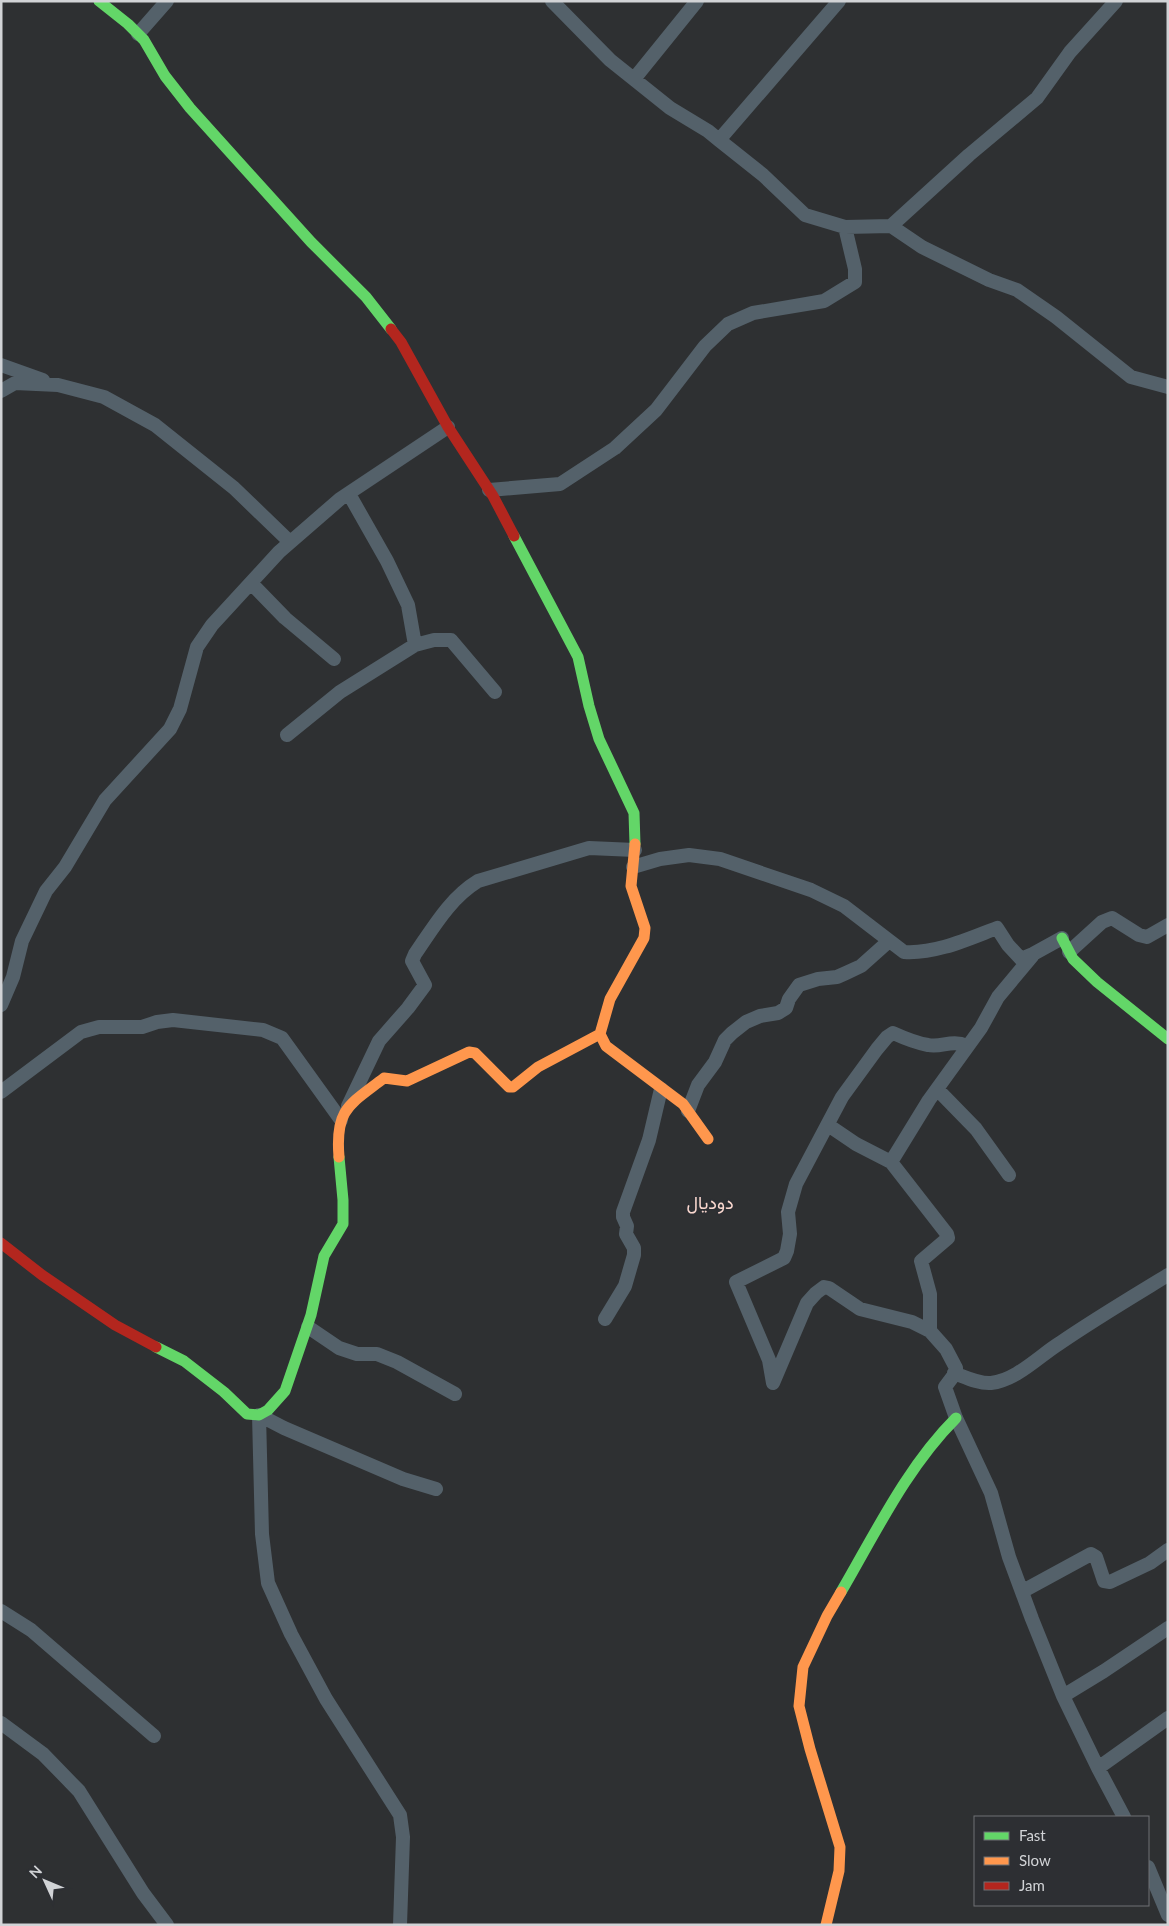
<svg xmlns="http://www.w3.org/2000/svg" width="1169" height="1926" font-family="Lato,Vazirmatn,sans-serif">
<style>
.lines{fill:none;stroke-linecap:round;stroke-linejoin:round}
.street{stroke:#54616a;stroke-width:14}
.fast{stroke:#63d668;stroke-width:11}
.slow{stroke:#ff974d;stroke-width:11}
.jam{stroke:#b3261e;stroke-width:11}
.labels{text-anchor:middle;stroke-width:4;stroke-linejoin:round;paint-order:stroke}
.quarter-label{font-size:18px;fill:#fad8cf;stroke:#2d2f33}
</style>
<rect width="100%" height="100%" fill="#2e3032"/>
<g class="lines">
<!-- street -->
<path class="street" d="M552,1l58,59 60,48 38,23 11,9 44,35 42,40 40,12 46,-1 31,21 67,33 28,10 39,27 75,60 37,10
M138,34l29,-33
M634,79l63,-78
M719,140l120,-139
M891,226l78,-71 68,-57 33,-46 46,-51
M1,365l42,15
M1,391l14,-8 43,2 46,12 51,28 79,63 56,54
M489,490l71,-6 55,-36 41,-38 49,-64 23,-22 25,-11 71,-12 31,-19v-13l-10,-42
M349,494l38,67 21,44 7,40
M251,583l34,35 49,41
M287,735l53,-43 75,-47 19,-5h17l44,52
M633,867l27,-8 29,-4 31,4 91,31 33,16 60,46c32,2 64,-13 93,-24l11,17 13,14 12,-5 29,-16
M1069,952l33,-30 10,-4 27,17 8,2 21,-12
M1,1005l12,-28 9,-36 24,-50 19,-24 40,-67 65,-71 10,-20 17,-62 15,-22 67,-73 61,-53 108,-72
M937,1089l39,40 33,46
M1,1092l80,-60 18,-5h43l15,-5 16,-2 90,10 19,8 59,82
M348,1106l31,-65 29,-33 17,-23 -13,-24 3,-7c18,-26 35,-56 63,-73l111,-33 46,2
M688,1111l10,-26 17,-23 10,-22 7,-7 14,-11 14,-6 18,-3 8,-5 3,-9 10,-14 19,-6 19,-2 9,-4 15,-7 28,-25
M828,1125l28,19 35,18
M605,1319l20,-33 9,-31v-7l-8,-14 1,-8 -4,-9v-5l26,-72 12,-51
M308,1327l31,21 18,6h20l20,8 58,32
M930,1331v-37l-9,-33 27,-23 -1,-4 -56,-72 38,-62 52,-72 17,-31 35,-42
M954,1373c11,4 25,11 37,10 26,-3 48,-27 69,-40 35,-24 72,-46 108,-68
M773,1383l34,-80 9,-10 8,-6 5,1 31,21 52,13 18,9 16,18 10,19 -2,7 -9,12 11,31 35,75 18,64 23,62 31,77 35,72 26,49
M773,1383l-4,-23 -33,-78 48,-24 3,-7 3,-17 -2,-22 8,-28 46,-87 35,-48 10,-12 6,-4c11,5 23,10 35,12 14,3 23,-6 39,1
M1023,1591l68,-37 5,3 8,24 6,1 40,-19 18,-13
M1,1611l30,19 123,106
M1063,1696l41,-25 64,-43
M1,1723l42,31 36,37 64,102 24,32
M1098,1768l70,-50
M1148,1867l20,48
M400,1925l3,-88 -3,-22 -74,-116 -35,-65 -23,-51 -6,-49 -3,-119 25,13 119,51 33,10"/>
<!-- fast -->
<path class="fast" d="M99,1l29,23 16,16 21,36 25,32 121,134 55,55 25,32
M514,536l64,121 11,49 10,33 35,74 1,31
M1062,938l11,21 24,23 71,57
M156,1347l28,14 40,31 23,22 12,1 9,-5 17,-19 26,-76 13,-59 19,-32v-24l-4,-43
M841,1592c35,-60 66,-125 115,-174"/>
<!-- slow -->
<path class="slow" d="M635,844l-4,42 14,42 -1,10 -34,61 -10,35 6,12 77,58 25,35
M339,1157c-4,-48 10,-52 45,-79l23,3 62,-29 6,1 34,34h4l25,-20 62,-33
M826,1925l13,-54 1,-24 -30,-98 -11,-43 4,-39 24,-51 14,-24"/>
<!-- jam -->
<path class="jam" d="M391,329l10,13 47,85 45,69 21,40
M1,1243l41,32 73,50 41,22"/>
</g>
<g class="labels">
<!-- quarter labels -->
<g class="quarter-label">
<text x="710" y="1209">دودیال</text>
</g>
</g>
<!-- border -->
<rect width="1169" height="1926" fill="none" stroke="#d1d3d6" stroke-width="5"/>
<!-- legend -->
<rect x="974" y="1816" width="175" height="90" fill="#2d2f33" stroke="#6f7174"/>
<rect x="984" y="1832" width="25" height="8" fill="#63d668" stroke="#6f7174"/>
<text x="1019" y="1841" font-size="15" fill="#d1d3d6">Fast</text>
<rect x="984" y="1857" width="25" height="8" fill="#ff974d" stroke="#6f7174"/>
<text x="1019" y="1866" font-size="15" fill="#d1d3d6">Slow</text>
<rect x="984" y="1882" width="25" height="8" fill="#b3261e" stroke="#6f7174"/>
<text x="1019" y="1891" font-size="15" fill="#d1d3d6">Jam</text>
<!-- north arrow -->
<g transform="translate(45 1881) rotate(314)" stroke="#2d2f33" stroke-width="4" paint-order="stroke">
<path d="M0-4L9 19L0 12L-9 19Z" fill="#d1d3d6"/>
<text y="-8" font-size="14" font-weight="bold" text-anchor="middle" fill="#d1d3d6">N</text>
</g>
</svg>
